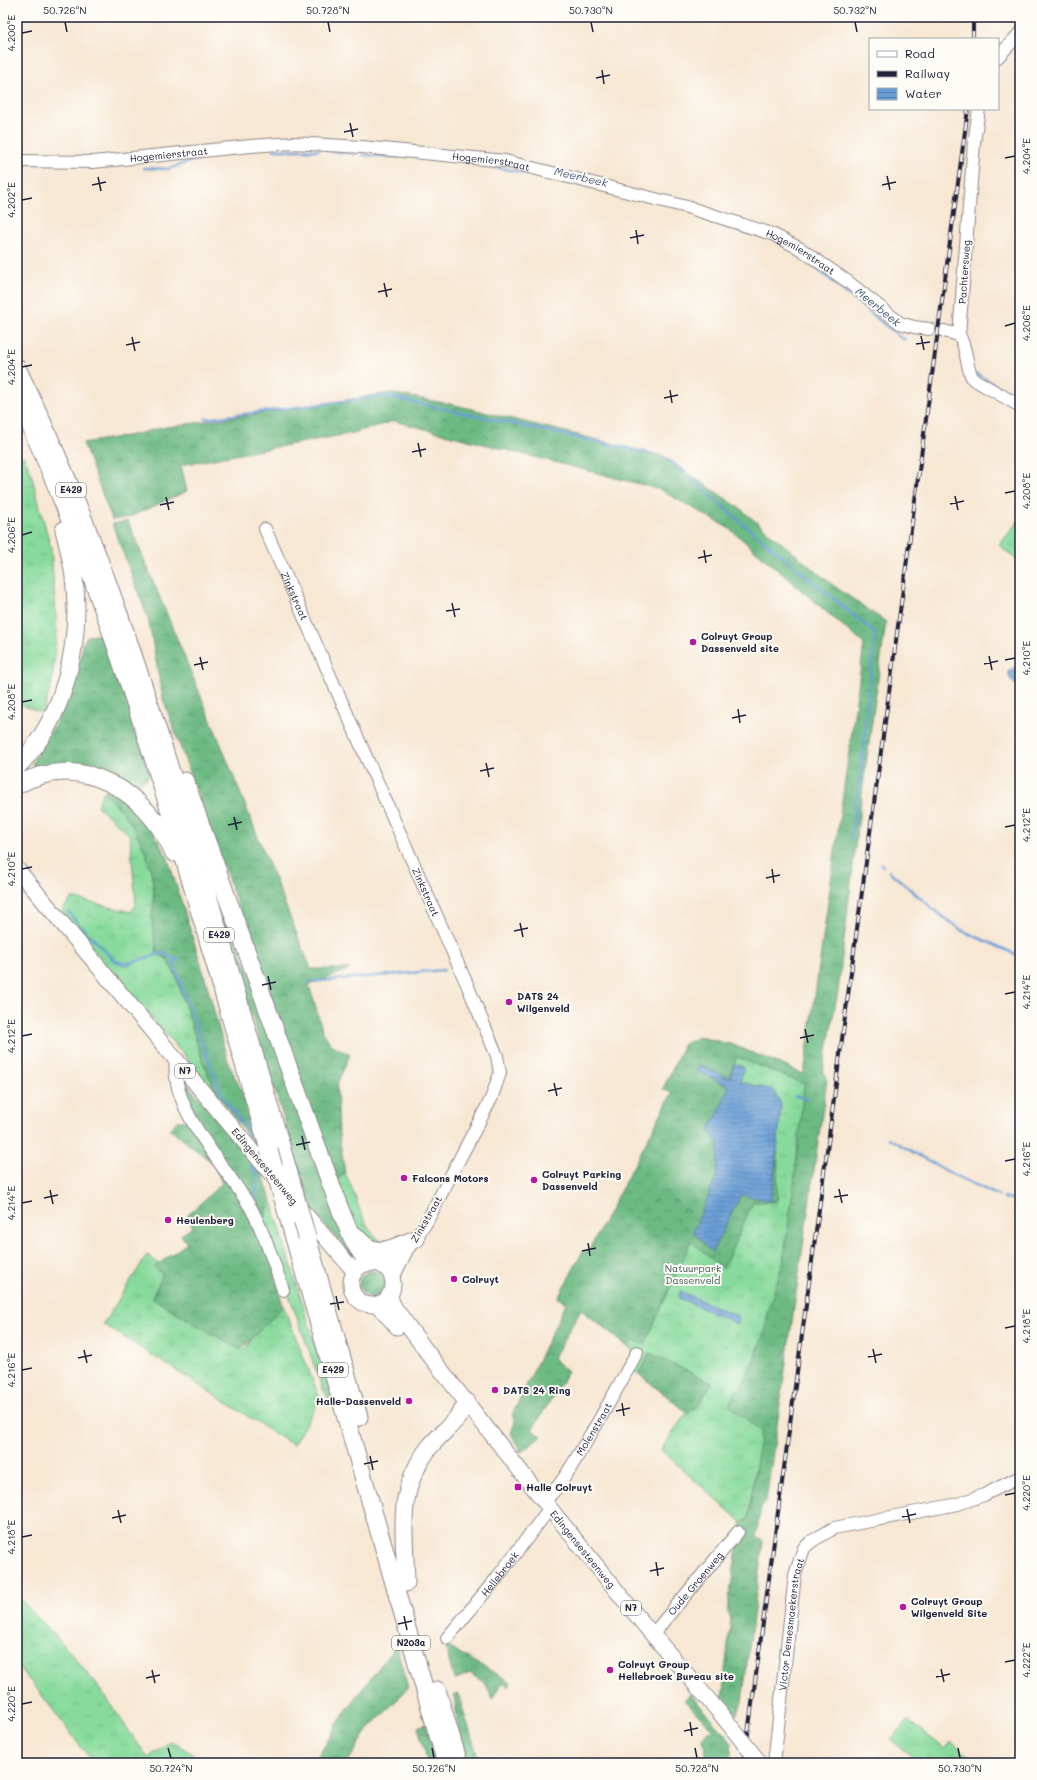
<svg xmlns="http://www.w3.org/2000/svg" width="1037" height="1780" font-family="Mali,sans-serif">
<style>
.grass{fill:url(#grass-tufts);stroke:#547e6b}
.forest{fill:url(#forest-crowns);stroke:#486e5f}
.water{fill:url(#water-rules);stroke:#456088}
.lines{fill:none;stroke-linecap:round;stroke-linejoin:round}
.stream{stroke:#689dd5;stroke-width:2.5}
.minor-casing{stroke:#8c8487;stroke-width:14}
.major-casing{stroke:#8c8487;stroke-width:17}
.highway-casing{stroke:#8c8487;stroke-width:19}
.minor{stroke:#fff;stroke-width:12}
.major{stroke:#fff;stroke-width:15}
.highway{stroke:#fff;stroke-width:17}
.rail-casing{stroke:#22223b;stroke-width:4}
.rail{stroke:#fdfcf7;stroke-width:2.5;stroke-dasharray:8;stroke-linecap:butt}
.major-bridge-casing{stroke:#8c8487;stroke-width:17;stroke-linecap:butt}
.highway-bridge-casing{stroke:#8c8487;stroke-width:19;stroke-linecap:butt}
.major-bridge{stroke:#fff;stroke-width:15}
.highway-bridge{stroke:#fff;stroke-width:17}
.ticks{fill:none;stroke:#22223b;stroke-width:1.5}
.poi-dot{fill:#b5179e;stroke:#fdfcf7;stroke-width:1.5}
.labels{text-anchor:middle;stroke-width:4;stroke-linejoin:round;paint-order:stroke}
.shield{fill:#fdfcf7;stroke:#646373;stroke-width:1}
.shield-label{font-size:9px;font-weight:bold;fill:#22223b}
.street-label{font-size:10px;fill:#22223b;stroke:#fdfcf7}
.poi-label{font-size:10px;font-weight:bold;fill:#22223b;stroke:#fdfcf7;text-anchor:start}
.park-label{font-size:10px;fill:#405958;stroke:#fdfcf7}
.water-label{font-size:11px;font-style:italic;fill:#425980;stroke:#fdfcf7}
.neatline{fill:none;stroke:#22223b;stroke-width:1.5}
.ticks-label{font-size:10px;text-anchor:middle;fill:#22223b}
</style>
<defs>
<pattern id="grass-tufts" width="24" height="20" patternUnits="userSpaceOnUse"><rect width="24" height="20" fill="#87da9b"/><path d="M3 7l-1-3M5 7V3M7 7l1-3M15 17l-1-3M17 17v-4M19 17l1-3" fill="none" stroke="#74bb86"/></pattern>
<pattern id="forest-crowns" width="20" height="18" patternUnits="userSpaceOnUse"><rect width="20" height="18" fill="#6dba83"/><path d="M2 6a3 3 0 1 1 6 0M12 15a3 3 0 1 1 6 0" fill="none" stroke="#59976c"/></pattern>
<pattern id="water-rules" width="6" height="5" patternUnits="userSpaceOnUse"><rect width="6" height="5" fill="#689dd5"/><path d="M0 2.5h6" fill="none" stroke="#5580ae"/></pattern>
</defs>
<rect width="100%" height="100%" fill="#fdfcf7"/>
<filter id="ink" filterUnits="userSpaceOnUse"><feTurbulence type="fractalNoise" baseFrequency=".025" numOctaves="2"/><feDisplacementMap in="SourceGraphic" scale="8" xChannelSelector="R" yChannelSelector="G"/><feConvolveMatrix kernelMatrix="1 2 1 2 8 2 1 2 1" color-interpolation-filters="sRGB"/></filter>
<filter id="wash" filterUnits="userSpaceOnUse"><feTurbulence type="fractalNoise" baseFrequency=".012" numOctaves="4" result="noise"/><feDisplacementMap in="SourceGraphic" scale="16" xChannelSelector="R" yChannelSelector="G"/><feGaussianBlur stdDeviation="0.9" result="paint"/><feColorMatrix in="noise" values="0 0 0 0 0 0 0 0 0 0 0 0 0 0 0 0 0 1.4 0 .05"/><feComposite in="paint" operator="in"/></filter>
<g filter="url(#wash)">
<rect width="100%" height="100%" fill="#f7e7d3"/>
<!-- grass -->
<path class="grass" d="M23,455l7,15 21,78 6,83 -5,51 -9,31 -26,-10v-236z
M1020,519v44l-21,-18z
M103,792c31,27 51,65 51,107 0,6 -2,12 -2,18 0,11 4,24 5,36l10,6 9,17 27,86 15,33 -157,-183 11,-14 59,14 5,-7 -6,-70 -33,-29z
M191,815l54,146h-10z
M699,1037l34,8 71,29 3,37 -57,419 -89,-80 26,-38 -56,-44 2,-17 -52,-42 97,-214 -15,-6 21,-45z
M345,1173c13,23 14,51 36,68l5,-1 -5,6 -26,-17 -18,-50z
M271,1199l64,211 -13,-23 -59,-164z
M147,1255l23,17 -12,23 87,54 35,-52 40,102 -27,46 -190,-121z
M17,1596l47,49 33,40 51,73 23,-17 37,22h-115l-55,-73 -21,-24z
M908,1720l37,29 6,-7 26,21h-64l2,-4 -24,-19z"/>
<!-- forest -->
<path class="forest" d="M389,393l66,12 208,51 75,51 96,79 52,36 -26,185 -22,184 -15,81 4,8 -61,421 -5,6 -5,30 7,4 -21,161 -5,13 -15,-15 9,-82 -4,-6 14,-89 7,-4 13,-88 -32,-26 6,-14 7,-3 24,-59 1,-16 16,-50 12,-88 9,-91 -67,-27 -8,22 38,75 11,-1 -1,49h-24l-30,67 -32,-28 -46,103 -13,-3 -5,5 -46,-37 -28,50 15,13 -36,58 10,6 -21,16 -10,-19 4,-11 -3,-7 54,-112 -8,-5 25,-47 5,1 84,-159 -9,-4 21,-45 15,-7 34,8 71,29 60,-430 -134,-115 -71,-40 -265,-68 -41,12 -172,32 6,26 -57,26 -18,3 -29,-77 50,-8 27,-7 105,-15z
M128,521l87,209 96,239h39l-41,16 14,47 8,12 19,11 -13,29 2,51 6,38 -8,6 -174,-480 -15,-81 -36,-94z
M106,634l44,141 -14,14 -49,-21 -51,3 -4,-8 40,-69 10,-42v-7l5,-9z
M107,790l15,7 25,25 20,34 37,118 24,88 15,32 12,52 -37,-51 -15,-33 -27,-86 -9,-17 -10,-6c-1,-11 -5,-24 -5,-36 0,-6 2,-12 2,-18 0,-42 -20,-80 -51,-107z
M235,961h10l114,296 -7,-1 -40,-45z
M184,1080l79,96 8,23 -8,24 20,84 -43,43 -88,-52 11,-24 -9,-7 33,-24 -6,-8 12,-9 -7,-9 36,-34 -9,-20 -44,-34 8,-8h9l-5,-38z
M359 1284a13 13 0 1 1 26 0a13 13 0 1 1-26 0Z
M649,1353l63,30 -14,23 -10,7 -49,-39z
M396,1645l12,43 -39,41 -22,34h-33l31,-51z
M445,1645l66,37 -2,5 -6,-5 -11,17 -6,-15 -16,-11 -16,7z
M458,1694l22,69h-14l-7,-29 -5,-38z
M690,1694l42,49 -2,20h-22l-5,-25 9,-9 -28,-29z
M426,1724l11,39h-9l-10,-36z"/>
<!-- water -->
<path class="water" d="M1020,663v27l-9,-9 -3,-9z
M734,1064l10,3 -4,15 34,8 7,15 -4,48 -6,48 -30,-6 -29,57 -19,-20 23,-54 3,-33 -10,-15 10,-19 10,-25 -33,-15 3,-6 30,13z
M680,1291l59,26 -2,7 -58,-26z"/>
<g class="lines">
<!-- stream -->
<path class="stream" d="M274,150h45
M330,151l25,3
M363,155l36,2
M483,165l48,9
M143,168l25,1 38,-13
M804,258l98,81h3
M976,374l44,24
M205,419l179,-23 269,58
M663,456l16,12 57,50 139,115 -12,123 -12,83
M881,864l2,2
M889,871l50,43 24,17 57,25
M69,912l11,14 35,35 11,3 36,-11 17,8
M172,958l32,91 19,48 25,33v7
M309,982l135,-12
M795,1096l12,3
M888,1138l64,36 47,22
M251,1160v6l7,10 -2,16v13
M1004,1198l16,4"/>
</g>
</g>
<g filter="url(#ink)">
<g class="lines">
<!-- minor casing -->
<g class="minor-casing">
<g id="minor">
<path d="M998,57l22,-24"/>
<path d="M979,109l-5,34 -15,192c9,14 6,31 14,44l47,27"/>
<path id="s1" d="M17,161l76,1 158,-16 42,-3 69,4 143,14 182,46 85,27 27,14 48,33 53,42 14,4 15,2"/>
<path d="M944,331l15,4"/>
<path id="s2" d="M265,529l201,453 31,74 3,17 -9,26 -65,124 -19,27 -15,30"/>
<path d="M176,1060c-7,50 52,108 76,150 13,25 22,53 31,80"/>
<path d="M383,1266l23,-15"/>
<path id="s3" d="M544,1501c17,-15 27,-34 39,-54 19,-31 37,-63 54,-95"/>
<path id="s4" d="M653,1634l85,-102"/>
<path id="s5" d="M447,1638l49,-59 54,-71"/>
<path id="s6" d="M774,1763l21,-188 9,-27 8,-7 22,-13 124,-24 26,-9 36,-18"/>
</g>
</g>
<!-- major casing -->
<g class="major-casing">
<g id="major">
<path d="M17,869l260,312"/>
<path d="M299,1207l56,65"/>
<circle cx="372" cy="1284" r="21"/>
<path id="s7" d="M389,1295l5,12 33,45 117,149 102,126 74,86"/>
<path d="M377,1304l20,23"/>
</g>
</g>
<!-- highway casing -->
<g class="highway-casing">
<path id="highway" d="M17,368c75,153 128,316 177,479 32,108 62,216 94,323
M17,397c41,86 75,177 105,267 55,160 99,324 147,486
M17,767c48,-48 65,-124 57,-190 -2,-16 -6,-32 -10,-47
M185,781l153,423c9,21 15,43 32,59
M17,785c65,-35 130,7 157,68
M288,1217l158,546
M356,1236c21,26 35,11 60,3
M307,1237l52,180
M406,1583c-1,-52 -11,-89 22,-134 12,-16 31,-28 39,-47
M437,1690l22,73"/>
</g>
<!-- minor -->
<use href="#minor" class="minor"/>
<!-- major -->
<use href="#major" class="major"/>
<!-- highway -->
<use href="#highway" class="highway"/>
<!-- rail casing -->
<g class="rail-casing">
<path id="rail" d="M973,39v-22
M744,1763l224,-1654"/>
</g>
<!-- rail -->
<use href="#rail" class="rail"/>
<!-- major-bridge casing -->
<g class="major-bridge-casing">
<path id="major-bridge" d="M720,1713l40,50"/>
</g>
<!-- highway-bridge casing -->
<g class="highway-bridge-casing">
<path id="highway-bridge" d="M269,1150l19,67
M288,1170l19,67"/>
</g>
<!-- major-bridge -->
<use href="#major-bridge" class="major-bridge"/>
<!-- highway-bridge -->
<use href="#highway-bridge" class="highway-bridge"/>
</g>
</g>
<!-- ticks -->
<path class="ticks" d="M65,22l2,10M328,22l2,10M591,22l2,10M855,22l2,10M22,33l10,-2M602,70l2,14M596,78l14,-3M350,123l3,14M344,132l14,-3M1005,158l10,-2M887,176l3,14M98,177l3,14M92,185l14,-3M882,185l14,-3M22,200l10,-2M636,230l2,14M630,238l14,-3M384,283l3,14M378,292l14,-3M1005,326l10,-3M921,336l3,14M132,337l3,14M916,344l14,-2M126,345l14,-3M22,367l10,-2M670,390l2,13M664,398l14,-3M418,443l3,14M412,452l14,-3M1005,493l10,-2M955,496l3,14M166,497l3,13M950,504l14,-3M160,505l14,-3M22,535l10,-3M704,550l2,13M698,558l14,-3M452,603l3,14M446,611l14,-2M989,656l3,14M200,657l3,13M1005,660l10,-2M984,664l14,-3M194,665l14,-3M22,702l10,-2M738,709l2,14M732,718l14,-3M486,763l3,14M480,771l14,-3M234,817l3,13M228,825l14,-3M1005,827l10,-2M22,869l10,-2M772,869l2,14M766,878l14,-3M520,923l3,14M514,931l14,-3M268,976l3,14M262,985l14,-3M1005,994l10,-2M805,1029l3,14M22,1036l10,-2M800,1038l14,-3M554,1083l3,13M548,1091l14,-3M302,1136l3,14M296,1145l14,-3M1005,1161l10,-2M839,1189l3,14M50,1190l3,14M834,1197l14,-2M44,1198l14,-3M22,1203l10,-2M588,1243l2,13M582,1251l14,-3M336,1296l3,14M330,1304l14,-2M1005,1328l10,-2M873,1349l3,14M84,1350l3,13M868,1357l14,-3M78,1358l14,-3M22,1370l10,-2M622,1403l2,13M616,1411l14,-3M370,1456l3,14M364,1464l14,-3M1005,1495l10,-2M907,1509l3,14M118,1510l3,13M902,1517l14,-3M112,1518l14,-3M22,1537l10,-2M656,1562l2,14M650,1571l14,-3M404,1616l3,14M398,1624l14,-3M1005,1662l10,-2M941,1669l3,13M152,1670l3,13M936,1677l14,-3M146,1678l14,-3M22,1704l10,-2M690,1722l2,14M684,1731l14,-3M168,1748l3,10M432,1748l2,10M695,1748l2,10M958,1748l2,10"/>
<!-- markers -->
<g class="poi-dot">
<circle cx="693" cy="642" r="4"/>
<circle cx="509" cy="1002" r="4"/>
<circle cx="404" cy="1178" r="4"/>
<circle cx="534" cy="1180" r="4"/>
<circle cx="168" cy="1220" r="4"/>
<circle cx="454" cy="1279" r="4"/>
<circle cx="495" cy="1390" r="4"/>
<circle cx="409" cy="1401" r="4"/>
<rect x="514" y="1483" width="8" height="8" rx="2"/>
<circle cx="903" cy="1607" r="4"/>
<circle cx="610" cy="1670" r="4"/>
</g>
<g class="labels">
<!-- shield labels -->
<g class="shield">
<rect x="56" y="483" width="30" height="14" rx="3"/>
<rect x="204" y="928" width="30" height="14" rx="3"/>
<rect x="175" y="1064" width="20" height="14" rx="3"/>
<rect x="318" y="1363" width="30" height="14" rx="3"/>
<rect x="621" y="1601" width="20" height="14" rx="3"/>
<rect x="392" y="1636" width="38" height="14" rx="3"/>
</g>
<g class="shield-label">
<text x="71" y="493">E429</text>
<text x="219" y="938">E429</text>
<text x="185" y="1074">N7</text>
<text x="333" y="1373">E429</text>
<text x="631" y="1611">N7</text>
<text x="411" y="1646">N203a</text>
</g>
<!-- street labels -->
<g class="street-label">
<text dy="4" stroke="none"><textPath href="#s1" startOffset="152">Hogemierstraat</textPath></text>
<text dy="4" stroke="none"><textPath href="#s1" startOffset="476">Hogemierstraat</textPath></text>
<text dy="4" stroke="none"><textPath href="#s1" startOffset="800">Hogemierstraat</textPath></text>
<text transform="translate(964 272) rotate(-86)" y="4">Pachtersweg</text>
<text dy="4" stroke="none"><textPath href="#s2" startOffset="73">Zinkstraat</textPath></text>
<text dy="4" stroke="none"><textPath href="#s2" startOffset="397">Zinkstraat</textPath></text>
<text transform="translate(265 1166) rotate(50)" y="4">Edingensesteenweg</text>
<text transform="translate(426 1219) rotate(-60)" y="4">Zinkstraat</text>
<text dy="4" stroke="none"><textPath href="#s3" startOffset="88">Molenstraat</textPath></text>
<text dy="4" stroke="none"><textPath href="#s7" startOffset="320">Edingensesteenweg</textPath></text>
<text dy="4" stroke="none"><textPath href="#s5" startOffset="83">Hellebroek</textPath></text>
<text dy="4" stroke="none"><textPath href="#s4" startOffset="66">Oude Groenweg</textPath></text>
<text dy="4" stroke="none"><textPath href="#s6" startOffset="140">Victor Demesmaekerstraat</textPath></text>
</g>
<!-- poi labels -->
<g class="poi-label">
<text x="701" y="640">Colruyt Group<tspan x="701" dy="12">Dassenveld site</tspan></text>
<text x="517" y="1000">DATS 24<tspan x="517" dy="12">Wilgenveld</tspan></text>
<text x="542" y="1178">Colruyt Parking<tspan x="542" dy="12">Dassenveld</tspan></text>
<text x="412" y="1182">Falcons Motors</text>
<text x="176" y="1224">Heulenberg</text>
<text x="462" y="1283">Colruyt</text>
<text x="503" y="1394">DATS 24 Ring</text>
<text x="401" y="1405" text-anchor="end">Halle-Dassenveld</text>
<text x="526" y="1491">Halle Colruyt</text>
<text x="911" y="1605">Colruyt Group<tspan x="911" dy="12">Wilgenveld Site</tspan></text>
<text x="618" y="1668">Colruyt Group<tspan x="618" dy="12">Hellebroek Bureau site</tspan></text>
</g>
<!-- park labels -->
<g class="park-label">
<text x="693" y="1272">Natuurpark<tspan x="693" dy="12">Dassenveld</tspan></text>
</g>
<!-- water labels -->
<g class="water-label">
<text transform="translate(581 177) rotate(13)" y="4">Meerbeek</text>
<text transform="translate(878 307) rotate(39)" y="4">Meerbeek</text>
</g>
</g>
<!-- margin -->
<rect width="1037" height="1780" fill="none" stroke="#fdfcf7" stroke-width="44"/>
<!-- legend -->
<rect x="869" y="38" width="130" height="72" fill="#fdfcf7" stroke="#a5a5ac"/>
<rect x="877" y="51" width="20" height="6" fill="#ffffff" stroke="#a5a5ac"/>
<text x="905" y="58" font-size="12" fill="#22223b">Road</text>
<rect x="877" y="71" width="20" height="6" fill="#22223b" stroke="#a5a5ac"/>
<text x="905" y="78" font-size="12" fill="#22223b">Railway</text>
<rect x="877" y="88" width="20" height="12" fill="url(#water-rules)" stroke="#a5a5ac"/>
<text x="905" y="98" font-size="12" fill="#22223b">Water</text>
<rect x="22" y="22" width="993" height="1736" class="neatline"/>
<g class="ticks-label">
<text x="65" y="14">50.726°N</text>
<text x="328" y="14">50.728°N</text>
<text x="591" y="14">50.730°N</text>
<text x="855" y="14">50.732°N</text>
<text transform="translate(11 33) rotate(-90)" y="4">4.200°E</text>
<text transform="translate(1026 156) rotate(-90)" y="4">4.204°E</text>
<text transform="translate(11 200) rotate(-90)" y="4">4.202°E</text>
<text transform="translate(1026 323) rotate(-90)" y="4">4.206°E</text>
<text transform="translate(11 367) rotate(-90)" y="4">4.204°E</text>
<text transform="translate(1026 491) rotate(-90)" y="4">4.208°E</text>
<text transform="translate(11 535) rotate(-90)" y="4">4.206°E</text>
<text transform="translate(1026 658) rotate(-90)" y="4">4.210°E</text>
<text transform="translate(11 702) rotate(-90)" y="4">4.208°E</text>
<text transform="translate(1026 825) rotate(-90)" y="4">4.212°E</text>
<text transform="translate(11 869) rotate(-90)" y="4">4.210°E</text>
<text transform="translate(1026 992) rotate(-90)" y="4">4.214°E</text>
<text transform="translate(11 1036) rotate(-90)" y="4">4.212°E</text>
<text transform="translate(1026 1159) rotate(-90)" y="4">4.216°E</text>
<text transform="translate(11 1203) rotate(-90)" y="4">4.214°E</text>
<text transform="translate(1026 1326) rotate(-90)" y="4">4.218°E</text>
<text transform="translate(11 1370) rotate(-90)" y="4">4.216°E</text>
<text transform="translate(1026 1493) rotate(-90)" y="4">4.220°E</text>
<text transform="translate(11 1537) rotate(-90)" y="4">4.218°E</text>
<text transform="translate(1026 1660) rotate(-90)" y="4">4.222°E</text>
<text transform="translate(11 1704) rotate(-90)" y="4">4.220°E</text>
<text x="171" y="1772">50.724°N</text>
<text x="434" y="1772">50.726°N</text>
<text x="697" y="1772">50.728°N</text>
<text x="960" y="1772">50.730°N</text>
</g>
</svg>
